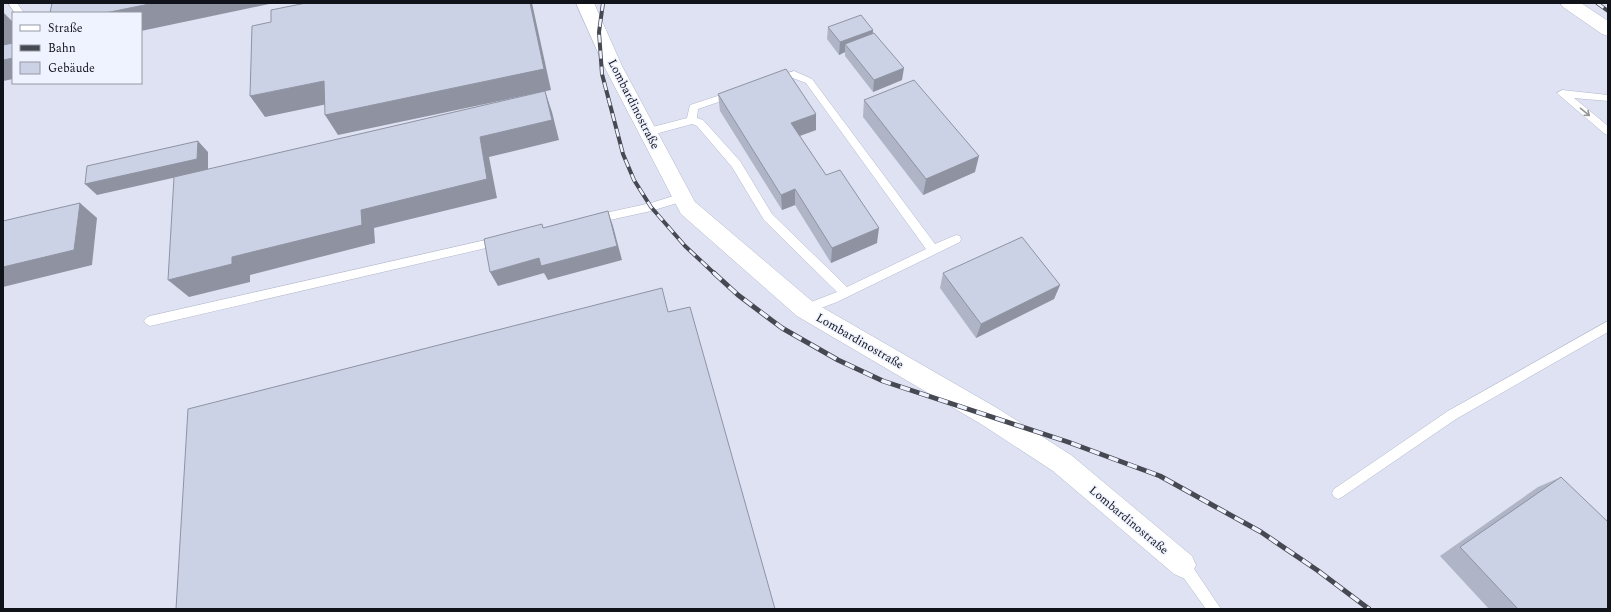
<svg xmlns="http://www.w3.org/2000/svg" width="1611" height="612" font-family="Spectral,serif">
<style>
.built{fill:#dee2f3;fill-rule:evenodd}
.lines{fill:none;stroke-linecap:round;stroke-linejoin:round}
.lane-casing{stroke:#b3b8cb;stroke-width:1}
.street-casing{stroke:#b3b8cb;stroke-width:1}
.lane{fill:#fff;fill-rule:evenodd}
.street{fill:#fff;fill-rule:evenodd}
.rail-far1-casing{stroke:#474952;stroke-width:4}
.rail-casing{stroke:#474952;stroke-width:5}
.rail-far1{stroke:#eff3ff;stroke-width:2.5;stroke-dasharray:8;stroke-linecap:butt}
.rail{stroke:#eff3ff;stroke-width:3.5;stroke-dasharray:10;stroke-linecap:butt}
.wall{fill:#afb5c6}
.shaded-wall{fill:#8f93a1}
.building{fill:#ccd2e6;stroke:#8f93a1}
.oneway{stroke:#949598}
.labels{text-anchor:middle;stroke-width:3;stroke-linejoin:round;paint-order:stroke}
.street-label{font-size:12px;fill:#11131a;stroke:#eff3ff}
</style>
<rect width="100%" height="100%" fill="#eff3ff"/>
<!-- built -->
<path class="built" d="M3,3h1605v606h-1605zM13,13h128v70h-128z"/>
<g class="lines">
<!-- lane casing -->
<g class="lane-casing">
<path id="lane" d="M8,3h9l7,10h-9z
M794,71l18,8 123,165 21,-9 4,1 1,3 -1,3 -123,60 -32,12 -4,-2 -2,-3 2,-3 36,-14 -73,-72 -32,-53 -35,-41 -5,-2 -44,12 -3,-1 -2,-3 2,-3 42,-11 3,-13 43,-14 3,1 2,2 -2,2 -38,13 -1,9 6,2 37,41 32,53 75,73 79,-38 -120,-166 -13,-5 -17,5 -5,-3 2,-2z
M1562,90l46,5v6l-34,-3 34,28v9l-3,-1 -46,-39 -2,-2z
M683,193l4,1 1,3 -1,3 -36,11 -55,12 -4,-1 -1,-3 1,-3 4,-1 55,-12z
M499,237l4,1 1,3 -1,3 -4,1 -349,81 -4,-2 -2,-3 2,-3 4,-2z
M1608,321v11l-152,87 -114,78 -4,2 -4,-2 -2,-4 2,-4 114,-78z
M1183,559l5,1 33,49h-15l-28,-39 -1,-5 1,-5z"/>
</g>
<!-- street casing -->
<g class="street-casing">
<path id="street" d="M576,3h18l28,63 73,136 118,100 184,106 74,47 121,101 4,9 -4,9 -9,4 -9,-4 -121,-103 -72,-47 -184,-108 -116,-102 -77,-148z
M1560,3h21l27,18v15l-6,-2 -39,-27z"/>
</g>
<!-- lane -->
<use href="#lane" class="lane"/>
<!-- street -->
<use href="#street" class="street"/>
<!-- rail-far1 casing -->
<g class="rail-far1-casing">
<path id="rail-far1" d="M603,3l-4,29 3,42 21,80 11,26 17,27 34,39 30,28
M1597,3l11,8"/>
</g>
<!-- rail casing -->
<g class="rail-casing">
<path id="rail" d="M714,273l24,22 44,33 56,32 45,21 185,61 92,34 101,56 56,38 52,39"/>
</g>
<!-- rail-far1 -->
<use href="#rail-far1" class="rail-far1"/>
<!-- rail -->
<use href="#rail" class="rail"/>
</g>
<!-- wall -->
<path class="wall" d="M828,27l45,3v3l29,47 -29,12 -28,-36v-4l-6,3 -12,-16z
M718,94l98,20v16l-16,6 26,39 51,68 -46,20 -36,-58 -13,5 -62,-99z
M864,100l111,72 -52,23 -60,-78z
M943,273l117,12 -6,14 -78,39 -36,-50z
M1561,477l47,132h-119l-49,-53 98,-69z"/>
<!-- shaded-wall -->
<path class="shaded-wall" d="M154,3h120l-133,28v-18h-36z
M530,3h2l19,87 -213,45 -13,-20z
M3,12l10,10v34l-10,-10z
M873,30l-1,12 -27,2v8l-6,3 1,-13z
M13,58v21l-10,2v-21z
M904,68l-2,12 -29,12 1,-12z
M324,81l13,21 -72,15 -15,-21z
M545,91l7,21 7,28 -70,17 8,41 -123,30 1,15 -125,32v7l-61,15 -21,-17 193,-70 119,-73z
M816,114v16l-25,9v-16z
M198,141l10,11v18l-111,25 -12,-11z
M979,156l-4,16 -52,23 3,-16z
M795,189v16l-13,5 -1,-15z
M80,203l17,15 -5,47 -89,22v-20z
M608,211l5,15 9,34 -74,20 -4,-7 -46,13 -8,-14 49,-14z
M879,228l-2,15 -46,20 1,-15z
M1060,285l-6,14 -78,39 5,-14z"/>
<!-- building -->
<path class="building" d="M52,3h102l-49,10h-55z
M306,3h224l14,66 -219,46 -1,-34 -74,15 2,-70 19,-4v-12z
M861,15l12,15 -33,12 -12,-15z
M874,33l30,35 -30,12 -29,-36z
M13,43v15l-10,2v-15z
M786,69l30,45 -25,9 35,52 14,-5 39,58 -47,20 -37,-59 -14,6 -63,-101z
M914,80l65,76 -53,23 -62,-79z
M545,91l7,29 -72,17 7,42 -126,31 1,15 -130,32v7l-64,16 6,-103z
M198,141l-1,18 -112,25 2,-18z
M80,203l-6,47 -71,17v-46z
M608,211l9,35 -76,20 -2,-8 -49,14 -6,-33 58,-15 1,4z
M1022,237l38,48 -79,39 -38,-51z
M662,288l6,24 22,-5 85,302h-599l12,-200z
M1561,477l47,45v87h-90l-58,-62z"/>
<!-- one-way arrows -->
<defs><path id="oneway-shaft" d="M-6 0H5M1.5-3L5.5 0L1.5 3" fill="none" stroke-width="1.6" stroke-linecap="round" stroke-linejoin="round"/></defs>
<use class="oneway" href="#oneway-shaft" transform="translate(1585 112) rotate(39)"/>
<g class="labels">
<!-- street labels -->
<g class="street-label">
<text transform="translate(634 104) rotate(63)" y="4">Lombardinostraße</text>
<text transform="translate(860 341) rotate(30)" y="4">Lombardinostraße</text>
<text transform="translate(1129 520) rotate(40)" y="4">Lombardinostraße</text>
</g>
</g>
<!-- border -->
<rect width="1611" height="612" fill="none" stroke="#11131a" stroke-width="8"/>
<!-- legend -->
<rect x="12" y="12" width="130" height="72" fill="#eff3ff" stroke="#9699a3"/>
<rect x="20" y="25" width="20" height="6" fill="#ffffff" stroke="#9699a3"/>
<text x="48" y="32" font-size="12" fill="#11131a">Straße</text>
<rect x="20" y="45" width="20" height="6" fill="#474952" stroke="#9699a3"/>
<text x="48" y="52" font-size="12" fill="#11131a">Bahn</text>
<rect x="20" y="62" width="20" height="12" fill="#ccd2e6" stroke="#9699a3"/>
<text x="48" y="72" font-size="12" fill="#11131a">Gebäude</text>
</svg>
